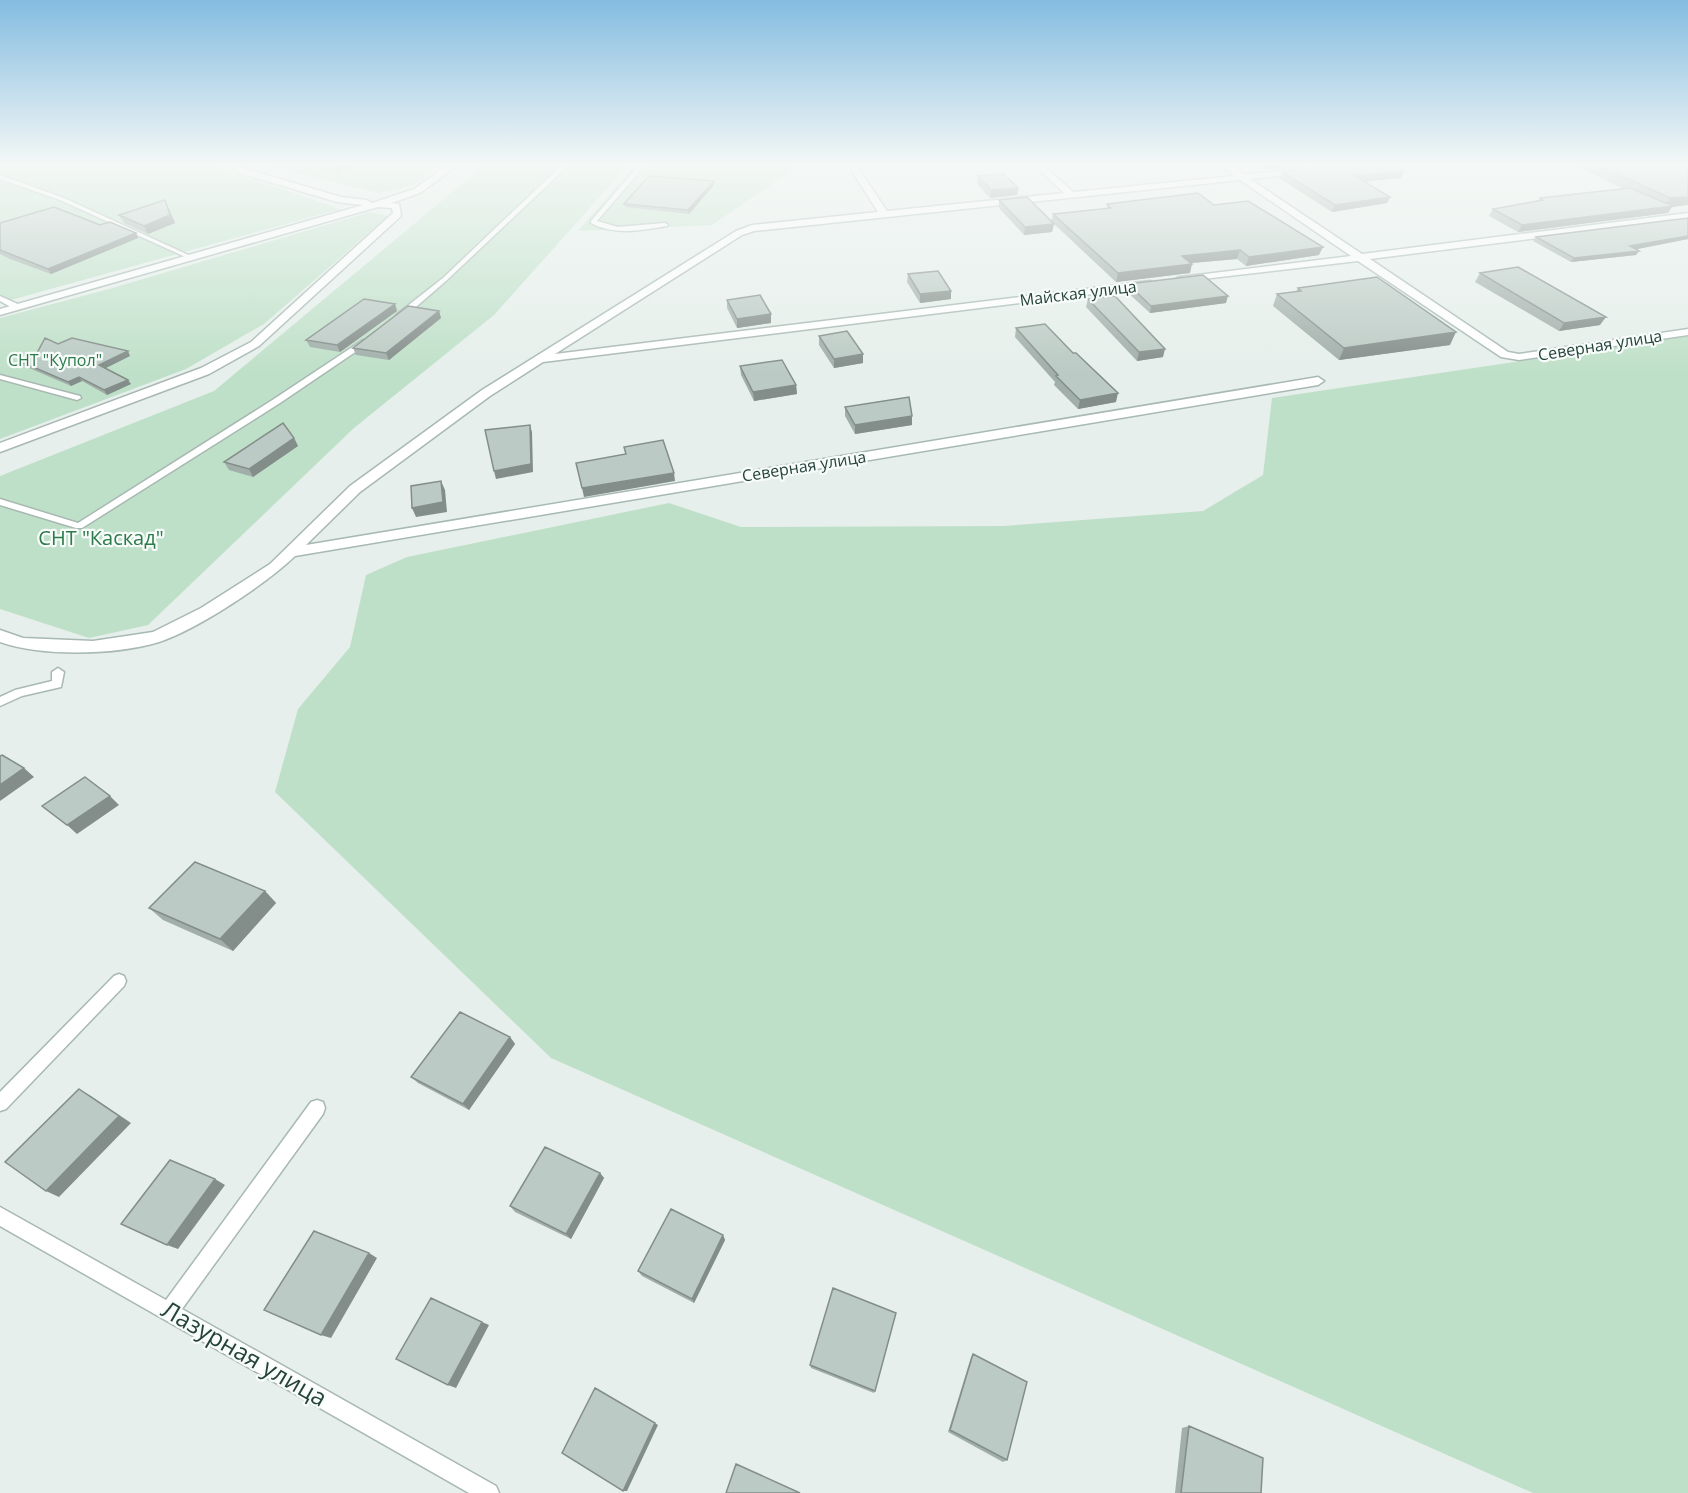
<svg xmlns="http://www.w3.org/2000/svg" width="1688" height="1493" font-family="'Open Sans',sans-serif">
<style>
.green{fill:#bfe0c8}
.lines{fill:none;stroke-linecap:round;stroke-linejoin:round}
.service-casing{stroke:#a8b8b2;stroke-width:3}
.minor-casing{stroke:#a8b8b2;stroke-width:3}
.service{fill:#fff;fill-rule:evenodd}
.minor{fill:#fff;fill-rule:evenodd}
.wall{fill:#a1aea9}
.shaded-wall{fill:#838d89}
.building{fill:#bbcac4;stroke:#838d89;stroke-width:1.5}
.labels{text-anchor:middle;stroke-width:4.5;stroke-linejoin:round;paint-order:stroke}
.far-street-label{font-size:16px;fill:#24423a;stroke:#f7fbf9}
.far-park-label{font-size:16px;fill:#2d7a4b;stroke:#f7fbf9}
.park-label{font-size:20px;fill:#2d7a4b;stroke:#f7fbf9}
.near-street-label{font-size:24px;fill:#24423a;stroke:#f7fbf9}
</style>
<rect width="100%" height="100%" fill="#e6efeb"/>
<!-- green -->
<path class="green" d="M0,164h210l130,45 -340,94z
M260,164h183l-31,22 -33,7z
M486,164h143l-135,151 -140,113 -206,197 -59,13 -89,-29v-133l214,-85z
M636,164h165l-89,61 -134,6z
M370,212l18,4 -124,108 -78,45 -186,70v-121l109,-29z
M1688,336v1157h-155l-982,-435 -276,-266 23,-83 52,-62 16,-72 41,-18 262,-54 72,24 263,-1 199,-15 60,-36 9,-77z"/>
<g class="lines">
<!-- service casing -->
<g class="service-casing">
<path id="service" d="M563,164h7l-123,116 -45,39h-6v-4l47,-37z
M640,164h6l-49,57 21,6 47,-4 3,2 -1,1c-24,4 -53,10 -76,-3v-2z
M0,175l64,23 131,60 -5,1 -130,-59 -60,-21z
M0,296l20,9 1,2 -7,2 -14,-8z
M363,340l7,2 -90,61 -198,125h-6l-76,-23v-6l78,24 196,-124z
M0,375l80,21 1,2 -4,2 -77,-21z
M58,668l6,4 -3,15 -39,9 -22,10v-9l15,-7 37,-9v-9z
M119,974l5,2 2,5 -2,5 -118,123 -6,2v-19l114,-116z
M317,1100l6,2 2,6 -2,6 -141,195 314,177 3,7h-30l-469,-267v-19l166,93 145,-198z"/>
</g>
<!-- minor casing -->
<g class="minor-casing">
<path id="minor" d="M228,164h10l8,5 95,28 26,3 5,3 42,-14 35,-25h10l-39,29 -29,10 8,1 2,12 -142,130 -50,28 -209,78v-9l201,-75 50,-26 142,-129 -1,-5 -14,-1 -378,108v-6l363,-104 -26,-3 -97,-29z
M851,164h8l1,7 27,40 177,-18 -31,-29h9l31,28 161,-16 -16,-12h10l16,11 61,-7 3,1v4l-58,6 112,75 326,-41v6l-318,40 138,93 11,2 169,-25v6l-169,25 -18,-3 -143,-96 -181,21v-4l4,-1 170,-21 -111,-76 -486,51 -12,4 -187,119 595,-73 5,3 -5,3 -607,75 -53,34 -130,96 -54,53 1012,-168 6,4 -6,4 -1023,171c-29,28 -97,73 -136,86 -43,13 -117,15 -159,0v-12l23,8 70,3 60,-9 48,-24 69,-44 80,-78 132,-96 254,-159 16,-6 126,-13 -26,-41z"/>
</g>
<!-- service -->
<use href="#service" class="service"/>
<!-- minor -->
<use href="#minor" class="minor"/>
</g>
<!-- wall -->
<path class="wall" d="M298,164h59l-21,9z
M1257,164h59l-51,5z
M1572,164h116l-16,43 -4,6 -150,19 -29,-16 4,-7 45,-8 2,-3 84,-9z
M1282,172l119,6 -37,3 26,16 -3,6 -55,9 -53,-34z
M978,176l40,12 -1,7 -27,3 -13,-14z
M714,185l-25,29 -64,-7 -1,-3z
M165,200l10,23 -27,11 -24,-11 -5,-8z
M999,200l52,22 2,-8 54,-6v-4l107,1 105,50 -73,11 -9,-7 -46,4 -1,10 -74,9 -62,-58 -2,8 -28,3 -25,-27z
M0,223l100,2 36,8 2,5 -87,36 -41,-15 -10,-5z
M1536,237l152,2 -52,10 3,2 -3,4 -65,7 -38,-21z
M1480,273l120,52 -41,6 -84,-49z
M908,274l43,25 -31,4 -13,-21z
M1128,284l98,19 -76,10 -24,-22z
M1298,288l152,57 -111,15 -66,-54 4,-12 19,-2z
M1088,299l75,58 -26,4 -51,-54z
M727,300l44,23 -34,5 -10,-20z
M395,304l2,7 -57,41 -30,-5 -4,-7z
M439,311l2,7 -52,42 -33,-5 -3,-7z
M1016,328l100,74 -38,7 -24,-24 1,-3 -40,-45z
M819,336l44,27 -29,5 -15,-23z
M58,344l72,12 -25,12 26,16 -24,11 -25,-14 -11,5 -49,-21 -3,-4z
M740,366l56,19 1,9 -43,7 -13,-26z
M845,407l67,18 -57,9 -10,-18z
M294,438l4,8 -45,31 -24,-7 -5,-8z
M265,891l11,12 -43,48 -70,-31 -14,-12z
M510,1037l5,7 -46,66 -51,-27 -7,-6z
M600,1173l4,5 -33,61 -56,-27 -5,-6z
M723,1235l2,5 -31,63 -52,-27 -4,-5z
M895,1317l-21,76 -63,-25 -1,-3z
M973,1354l34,106 -4,2 -55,-30 23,-75z
M1189,1426l72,67h-86l7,-65z"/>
<!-- shaded-wall -->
<path class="shaded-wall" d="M347,164h10l-21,9 -1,-4z
M1267,164h49l-51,5z
M1404,171l-3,7 -48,5 2,-7z
M714,181v4l-25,29 -1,-4z
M1018,188l-1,7 -27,3 1,-8z
M1390,197l-3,6 -55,9 3,-7z
M1688,197v8l-16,2 -4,6 -150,19 4,-7 142,-18 6,-9z
M165,200l10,23 -27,11 -4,-8z
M1054,224l-2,8 -28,3 1,-8z
M136,233l2,5 -87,36 -3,-5z
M1688,236v3l-60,12 2,-5z
M1323,247l-4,8 -73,11 3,-9z
M1240,250l-3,9 -57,5 2,-8z
M1639,251l-3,4 -65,7 3,-4z
M1192,264l-2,9 -74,9 2,-9z
M951,291v8l-31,4v-9z
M1228,296l-2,7 -76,10 1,-7z
M395,304l2,7 -57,41 -3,-7z
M439,311l2,7 -52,42 -3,-7z
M771,314v9l-34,5v-9z
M1606,317l-6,8 -41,6 5,-8z
M1456,332l-6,13 -111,15 5,-12z
M1165,349l-2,8 -26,4 2,-9z
M128,351l2,5 -28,14 -3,-5z
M863,354v9l-29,5v-9z
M79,377l3,4 -11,5 -3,-4z
M128,380l3,4 -24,11 -3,-5z
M796,385l1,9 -43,7 -1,-9z
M1118,393l-2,9 -38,7 2,-9z
M912,416v9l-57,9v-9z
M530,425l2,7 1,40 -37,7 -2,-8z
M294,438l4,8 -45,31 -4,-8z
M674,473l1,8 -91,16 -2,-9z
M441,481l4,9 2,22 -31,5 -4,-9z
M24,768l10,9 -34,24v-16z
M110,796l9,9 -42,29 -10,-9z
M265,891l11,12 -43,48 -13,-12z
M510,1037l5,7 -46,66 -6,-6z
M79,1089l12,7 40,27 -72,74 -13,-6z
M600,1173l4,5 -33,61 -5,-5z
M215,1179l10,6 -47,64 -11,-4z
M723,1235l2,5 -31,63 -2,-4z
M369,1253l8,5 -46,80 -10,-3z
M482,1322l7,3 -33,63 -8,-3z
M595,1388l63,37 -31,66h-4z"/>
<!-- building -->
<path class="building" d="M313,164h34l-12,5z
M1354,164h38l12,7 -49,5 35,21 -55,8 -53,-33z
M1595,164h93v33l-18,1z
M1004,174l14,14 -27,2 -13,-14z
M649,176l65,5 -26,29 -64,-6z
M1630,188l43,18 -151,19 -29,-16 50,-9 -3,-2z
M1198,193l16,12 34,-4 75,46 -74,10 -9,-7 -58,6 10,8 -74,9 -65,-59 58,-6 -4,-4z
M1027,197l27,27 -29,3 -26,-27z
M165,200l5,15 -26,11 -25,-11z
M54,207l46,18 10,-3 26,11 -88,36 -48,-19v-27z
M1688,218v18l-58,10 9,5 -65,7 -38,-21z
M1518,267l88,50 -42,6 -84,-50z
M938,271l13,20 -31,3 -12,-20z
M1203,275l25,21 -77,10 -23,-22z
M1377,277l79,55 -112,16 -67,-54 24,-3 -3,-3z
M760,295l11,19 -34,5 -10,-19z
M1115,296l50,53 -26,3 -51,-53z
M364,299l31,5 -58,41 -31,-5z
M408,306l31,5 -53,42 -33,-5z
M1045,324l28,29h3l42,40 -38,7 -24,-24 2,-1 -42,-47z
M847,331l16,23 -29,5 -15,-23z
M45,338l13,6 14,-6 56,13 -29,14 29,15 -24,10 -25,-13 -11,5 -49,-21 18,-8z
M782,360l14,25 -43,7 -13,-26z
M909,397l3,19 -57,9 -10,-18z
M283,423l11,15 -45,31 -25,-7z
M530,425l1,39 -37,7 -9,-41z
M663,440l11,33 -92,15 -6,-25 50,-9 -2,-7z
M441,481l2,21 -31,6 -1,-22z
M2,755l22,13 -24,17v-29z
M85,777l25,19 -43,29 -25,-19z
M195,862l70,29 -45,48 -71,-31z
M460,1012l50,25 -47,67 -52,-27z
M79,1089l40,27 -73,75 -41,-29z
M545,1147l55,26 -34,61 -56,-28z
M170,1160l45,19 -48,66 -46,-21z
M671,1209l52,26 -31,64 -54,-28z
M314,1231l55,22 -48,82 -57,-25z
M833,1288l63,25 -21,78 -65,-26z
M431,1298l51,24 -34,63 -52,-26z
M973,1354l54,28 -20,78 -57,-30z
M595,1388l60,35 -32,68 -61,-38z
M1189,1426l74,32 -2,35h-80z
M736,1464l64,29h-74z"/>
<!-- sky -->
<linearGradient id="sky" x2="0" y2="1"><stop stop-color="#84bce0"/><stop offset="0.44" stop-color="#f4f8f6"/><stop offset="1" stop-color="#f4f8f6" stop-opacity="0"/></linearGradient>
<rect width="1688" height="373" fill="url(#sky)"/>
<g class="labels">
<!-- far-street labels -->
<g class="far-street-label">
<text transform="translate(1078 293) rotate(-7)" y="6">Майская улица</text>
<text transform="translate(1600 345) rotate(-9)" y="6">Северная улица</text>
<text transform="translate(804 466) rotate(-9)" y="6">Северная улица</text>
</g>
<!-- far-park labels -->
<g class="far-park-label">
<text x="55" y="366">СНТ "Купол"</text>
</g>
<!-- park labels -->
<g class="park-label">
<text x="101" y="545">СНТ "Каскад"</text>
</g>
<!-- near-street labels -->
<g class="near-street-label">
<text transform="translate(244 1354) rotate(30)" y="8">Лазурная улица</text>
</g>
</g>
</svg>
